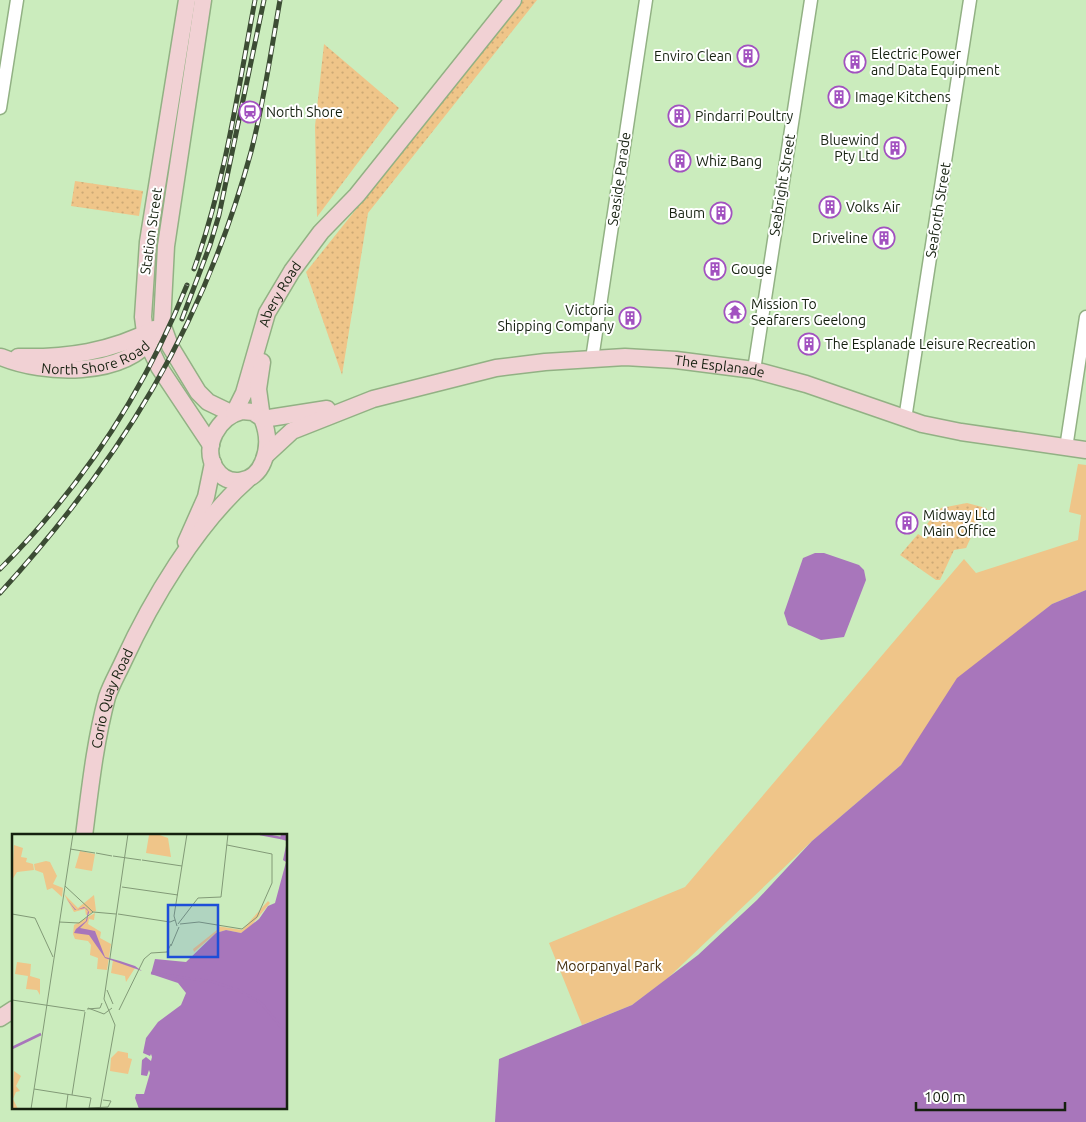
<svg xmlns="http://www.w3.org/2000/svg" width="1086" height="1122" font-family="Ubuntu,sans-serif">
<style>
.grass{fill:url(#grass-dots)}
.park{fill:#efc589}
.water{fill:#a876bb}
.lines{fill:none;stroke-linecap:round;stroke-linejoin:round}
.street-casing{stroke:#92b184;stroke-width:15}
.secondary-casing{stroke:#92b184;stroke-width:19}
.street{stroke:#fff;stroke-width:12}
.secondary{stroke:#f1d1d4;stroke-width:16}
.rail-casing{stroke:#3c4c34;stroke-width:5}
.rail{stroke:#fff;stroke-width:3;stroke-dasharray:9;stroke-linecap:butt}
.labels{text-anchor:middle;stroke-width:4;stroke-linejoin:round;paint-order:stroke}
.poi-label{font-size:14px;fill:#15200f;stroke:#fff;text-anchor:start}
.street-label{font-size:14px;fill:#15200f;stroke:#fff}
.park-label{font-size:14px;fill:#432e0c;stroke:#fff}
.inset-river{fill:none;stroke:#a876bb;stroke-width:2.5}
.inset-road{fill:none;stroke:#829a77;stroke-width:1}
.view{fill:#1d4ed8;fill-opacity:0.15;stroke:#1d4ed8;stroke-width:2.5}
.inset-edge{fill:none;stroke:#15200f;stroke-width:2.5}
</style>
<defs>
<pattern id="grass-dots" width="8" height="8" patternUnits="userSpaceOnUse" patternTransform="scale(1.25)"><rect width="8" height="8" fill="#efc589"/><path d="M2 2h.1M6 6h.1" fill="none" stroke="#cca975" stroke-width="1.8" stroke-linecap="round"/></pattern>
</defs>
<rect width="100%" height="100%" fill="#cbecbd"/>
<!-- grass -->
<path class="grass" d="M523,0h14l-169,213 -26,162 -36,-103z
M324,44l75,64 -82,109 -2,-91z
M75,181l68,10 -4,25 -68,-10z
M967,503l19,5 4,6 -3,5 -9,3 -12,26 -12,2 -14,30h-4l-36,-25 18,-21 8,5 8,-10 -7,-5 14,-16z"/>
<!-- park -->
<path class="park" d="M1078,464l8,1v125l-34,14 -88,70 -63,91 -89,76 -144,137 -36,27 -50,20 -33,-82 136,-56 279,-328 12,14 102,-33 3,-25 -12,-3z"/>
<!-- water -->
<path class="water" d="M815,553h9l35,12 5,5 2,10 -22,57 -23,3 -33,-15 -4,-12 19,-55z
M1086,590v532h-591l4,-63 133,-54 66,-50 59,-55 55,-59 89,-76 56,-87 95,-74z"/>
<g class="lines">
<!-- street casing -->
<g class="street-casing">
<path id="street" d="M0,108l17,-108
M592,359l54,-359
M754,370l57,-370
M905,419l65,-419
M1066,448l20,-131"/>
</g>
<!-- secondary casing -->
<g class="secondary-casing">
<g id="secondary">
<path d="M187,0l-39,242 -5,75 3,23 13,27 52,78"/>
<path d="M203,0l-37,246 -4,78 8,22 28,46 10,10 25,12"/>
<path id="s1" d="M1,357c43,18 122,21 153,-21"/>
<path d="M18,357c48,1 93,-5 136,-28"/>
<path d="M242,411l11,1 9,6c6,14 7,30 1,44 -8,21 -35,27 -48,6 -13,-22 3,-51 27,-57z"/>
<path id="s2" d="M234,413l10,-20 23,-80 25,-42 29,-39 36,-37 156,-195"/>
<path d="M262,418l-4,-29 4,-27"/>
<path d="M263,419l64,-10"/>
<path id="s3" d="M266,455l26,-24 81,-32 123,-31 49,-6 80,-5 51,3 78,10 52,14 116,40 39,8 125,18"/>
<path d="M186,542l20,-45 7,-34"/>
<path id="s4" d="M84,836c6,-47 11,-94 23,-139 4,-12 11,-24 16,-35 28,-61 73,-137 124,-182"/>
<path d="M0,1018l14,-9"/>
</g>
</g>
<!-- street -->
<use href="#street" class="street"/>
<!-- secondary -->
<use href="#secondary" class="secondary"/>
<!-- rail casing -->
<g class="rail-casing">
<path id="rail" d="M194,269c31,-86 44,-179 61,-269
M182,319l28,-74 9,-30 45,-215
M0,569c82,-82 144,-177 187,-284
M0,593c121,-133 203,-266 251,-441 13,-50 20,-101 29,-152"/>
</g>
<!-- rail -->
<use href="#rail" class="rail"/>
</g>
<!-- icons -->
<defs>
<g id="building-ring" transform="scale(1.125)"><circle r="9.5" fill="#fff" stroke="#a251c0" stroke-width="1.5"/><path d="M-4-6H4V6H1V3H-1V6H-4ZM-2.5-4.3h1.7v1.8h-1.7ZM.8-4.3h1.7v1.8H.8ZM-2.5-1h1.7V.8h-1.7ZM.8-1h1.7V.8H.8Z" fill="#a251c0"/></g>
<g id="station-ring" transform="scale(1.125)"><circle r="9.5" fill="#fff" stroke="#a251c0" stroke-width="1.5"/><path d="M-3-6H3Q5-6 5-4V2Q5 4 3 4L4.5 6H3L1.5 4h-3L-3 6H-4.5L-3 4Q-5 4-5 2V-4Q-5-6-3-6ZM-3.5-4v3h7v-3ZM-3.5 1v1.5H-2V1ZM2 1v1.5H3.5V1Z" fill="#a251c0"/></g>
<g id="temple-ring" transform="scale(1.125)"><circle r="9.5" fill="#fff" stroke="#a251c0" stroke-width="1.5"/><path d="M0-6L5-2H3V0L6.5 2.5H4V6H1.5V3h-3V6H-4V2.5H-6.5L-3 0V-2H-5Z" fill="#a251c0"/></g>
</defs>
<g fill-rule="evenodd">
<use href="#building-ring" x="748" y="56"/>
<use href="#building-ring" x="855" y="62"/>
<use href="#building-ring" x="839" y="97"/>
<use href="#station-ring" x="250" y="112"/>
<use href="#building-ring" x="679" y="116"/>
<use href="#building-ring" x="895" y="148"/>
<use href="#building-ring" x="680" y="161"/>
<use href="#building-ring" x="830" y="207"/>
<use href="#building-ring" x="721" y="213"/>
<use href="#building-ring" x="884" y="238"/>
<use href="#building-ring" x="715" y="269"/>
<use href="#temple-ring" x="735" y="312"/>
<use href="#building-ring" x="630" y="318"/>
<use href="#building-ring" x="809" y="344"/>
<use href="#building-ring" x="907" y="523"/>
</g>
<g class="labels">
<!-- poi labels -->
<g class="poi-label">
<text x="871" y="59">Electric Power<tspan x="871" dy="16">and Data Equipment</tspan></text>
<text x="732" y="61" text-anchor="end">Enviro Clean</text>
<text x="855" y="102">Image Kitchens</text>
<text x="266" y="117">North Shore</text>
<text x="695" y="121">Pindarri Poultry</text>
<text x="879" y="145" text-anchor="end">Bluewind<tspan x="879" dy="16">Pty Ltd</tspan></text>
<text x="696" y="166">Whiz Bang</text>
<text x="846" y="212">Volks Air</text>
<text x="705" y="218" text-anchor="end">Baum</text>
<text x="868" y="243" text-anchor="end">Driveline</text>
<text x="731" y="274">Gouge</text>
<text x="751" y="309">Mission To<tspan x="751" dy="16">Seafarers Geelong</tspan></text>
<text x="614" y="315" text-anchor="end">Victoria<tspan x="614" dy="16">Shipping Company</tspan></text>
<text x="825" y="349">The Esplanade Leisure Recreation</text>
<text x="923" y="520">Midway Ltd<tspan x="923" dy="16">Main Office</tspan></text>
</g>
<!-- street labels -->
<g class="street-label">
<text transform="translate(619 179) rotate(-82)" y="5">Seaside Parade</text>
<text transform="translate(782 185) rotate(-81)" y="5">Seabright Street</text>
<text transform="translate(938 210) rotate(-81)" y="5">Seaforth Street</text>
<text transform="translate(151 231) rotate(-82)" y="5">Station Street</text>
<text dy="5" stroke="none"><textPath href="#s2" startOffset="128">Abery Road</textPath></text>
<text dy="5" stroke="none"><textPath href="#s1" startOffset="98">North Shore Road</textPath></text>
<text dy="5" stroke="none"><textPath href="#s3" startOffset="474">The Esplanade</textPath></text>
<text dy="5" stroke="none"><textPath href="#s4" startOffset="141">Corio Quay Road</textPath></text>
</g>
<!-- park labels -->
<g class="park-label">
<text x="609" y="971">Moorpanyal Park</text>
</g>
</g>
<!-- overview -->
<g transform="translate(12 834)">
<rect width="275" height="275" fill="#cbecbd"/>
<path d="M101,126l22,8 -9,14 -1,-6 -14,-3zM2,237l7,5 -5,10 4,5 -4,1 -3,7 5,10h-6z" fill="#efc589"/>
<path d="M145,0l11,4 3,19 -25,-4 3,-18zM2,11l9,3 -2,9 6,1 -1,4 7,2 1,6 -17,2 -5,8zM68,17l15,3 -3,17 -17,-3zM34,27l4,1 7,14 -4,8 10,4 -1,9 -10,-9 -5,2 -4,-17 -8,-3 -1,-6zM52,60l14,14 16,-13 2,16 -10,4 -1,-6 -11,3zM256,67l2,2 -20,24 -9,6 -15,-3 -10,3 -22,19 -1,-3 24,-19v-4l25,4zM83,79l-1,7 -5,-1 -1,5 13,8 -1,6 11,6 -4,26 -10,-1 1,-11 -8,-3 1,-10 -3,-4 -13,-2 -2,-5 1,-9zM5,128l14,2 -1,12 10,3v16l-3,-5 -11,-1 2,-13 -13,-2zM106,217l10,2v5l4,1 -4,15 -18,-3 1,-13z" fill="#efc589"/>
<path d="M269,0h6v275h-148l-4,-11 1,-4h8l6,-21 -1,-3 -2,6 -6,-1 1,-15 4,-3 5,4 1,-4 -1,-3 -1,2 -7,-3 3,-15 12,-16 23,-17 5,-12 -8,-10 -27,-9 4,-15 31,3 30,-29 10,-3 15,3 18,-14 9,-13 7,-3 11,-41 -3,-2 4,-19 -7,-2zM54,64l10,12 8,-3 3,2 2,3 -2,9 -7,7 15,3 10,26 15,4 15,5 7,5 -37,-13 -16,-23 -15,-2 2,-4 10,-8 2,-10 -3,-3 -10,2z" fill="#a876bb"/>
<path class="inset-river" d="M248,0l21,4M139,139l63,9 26,9 21,12 26,31M0,214l29,-14"/>
<path class="inset-road" d="M58,15l25,4M84,19l16,3M101,22l28,4M130,26l40,6M53,52l28,26M110,53l56,8M81,78l23,2M0,80l23,4 18,39M106,80l52,8 5,-2M47,88l20,1 14,-11M166,90l20,-26 23,-1 7,-63M168,90l19,-2 43,7 15,-12 15,-34v-29l-45,-9M165,92l-3,-10 13,-82M159,112l8,-19M95,156l6,14M0,166l73,11M76,174l16,6 8,-6M75,175l13,-1 2,-5M107,176l25,-51 7,-6 16,-1 4,-8M22,255l57,9 -2,10 19,-1 3,-6 -8,-1M60,261l13,-83M19,275l42,-275M54,275l2,-15M88,275l15,-84 -11,-26 24,-165"/>
<path class="view" d="M156,71h50v52h-50z"/>
<rect width="275" height="275" class="inset-edge"/>
</g>
<!-- scale -->
<path d="M916 1102v8h149v-8" fill="none" stroke="#15200f" stroke-width="2.5"/>
<text x="924" y="1102" font-size="15" fill="#15200f" stroke="#ffffff" stroke-width="4" paint-order="stroke">100 m</text>
</svg>
